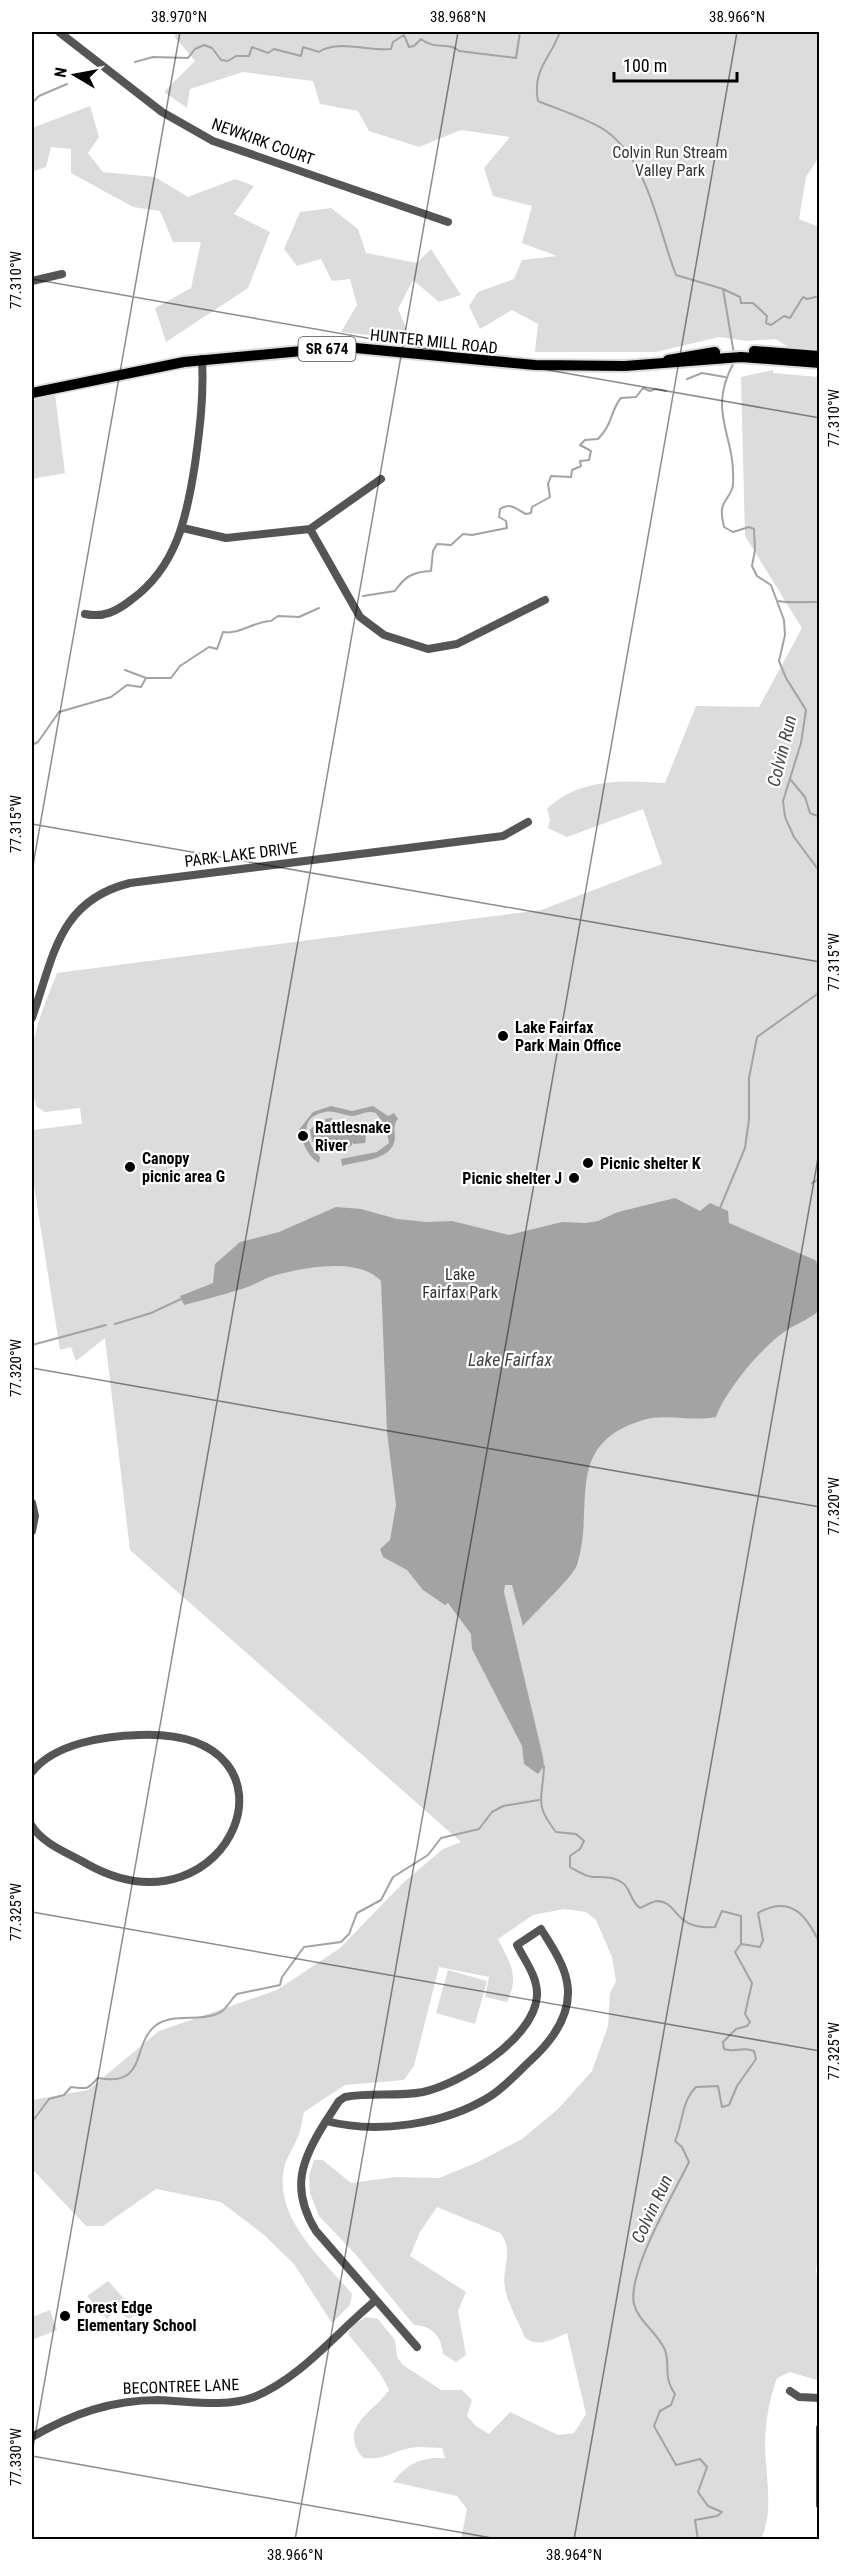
<svg xmlns="http://www.w3.org/2000/svg" width="851" height="2571" font-family="'Roboto Condensed',sans-serif">
<style>
.green{fill:#dcdcdc}
.water{fill:#a3a3a3}
.lines{fill:none;stroke-linecap:round;stroke-linejoin:round}
.stream{stroke:#a3a3a3;stroke-width:2}
.major-casing{stroke:#dbdbdb;stroke-width:14}
.minor{stroke:#555;stroke-width:8}
.major{stroke:#000;stroke-width:10}
.ticks{fill:none;stroke:#000;stroke-width:1.5;stroke-opacity:0.45}
.poi-dot{fill:#000;stroke:#fff;stroke-width:2}
.labels{text-anchor:middle;stroke-width:4.5;stroke-linejoin:round;paint-order:stroke}
.shield{fill:#fff;stroke:#4c4c4c;stroke-width:1.5}
.shield-label{font-size:15px;font-weight:bold;fill:#000}
.street-label{font-size:16px;fill:#000;stroke:#fff}
.park-label{font-size:16px;fill:#333;stroke:#fff}
.poi-label{font-size:16px;font-weight:bold;fill:#000;stroke:#fff;text-anchor:start}
.water-label{font-size:18px;font-style:italic;fill:#444;stroke:#fff}
.neatline{fill:none;stroke:#000;stroke-width:2}
.ticks-label{font-size:15px;text-anchor:middle;fill:#000}
</style>
<rect width="100%" height="100%" fill="#fff"/>
<!-- green -->
<path class="green" d="M178,32h641v125l-13,20 -7,42 20,8v123l-31,-3 -12,-8 -28,2 -29,-4 -63,15h-121l3,-28 -26,-14 -32,19 -11,-23 9,-14 36,-13 8,-19 35,-4 -35,-13 10,-37 -39,-10 -9,-28 26,-31 -49,-7 -42,17 -50,-16 -11,-20 -38,-7 -7,-23 -70,-9 -53,17 -3,19 -23,-16 31,-31 -21,-25z
M90,106l9,31 -11,16 15,19 52,5 33,20 47,-18 19,7 -20,28 36,18 -22,56 -82,54 -11,-34 36,-20 10,-46h-28l-13,-31 -27,-4 -62,-34v-24l-20,-2 -5,20 -14,5v-44z
M331,208l27,21 8,24 51,10 14,-14 30,46 -22,7 -26,-22 -15,29 13,31 -70,-8 16,-27 -7,-26 -18,2 -11,-22 -24,7 -13,-17 16,-37z
M773,370v3l46,4 1,1873 -4,20 4,25v86l-30,-9 -13,6c-8,22 -12,45 -12,69 1,30 9,64 -4,92h-300l6,-30 -10,-13 -64,-14c14,-19 29,-25 52,-24l-3,-10c-10,0 -21,-2 -31,0 -20,3 -23,12 -48,10 -26,-31 10,-45 26,-68l-9,-17 -32,-39 5,-9 13,-8 12,2 17,21 2,17 6,8 38,25h21l10,10 -5,16 9,10 13,8 21,-22 48,23 16,-2 12,-19 -19,-81c-14,6 -28,15 -42,5 -6,-16 -17,-33 -20,-50 -4,-19 10,-38 -5,-55l-63,-26 -17,25 -10,24 56,36 -8,19 8,44 -10,7 -13,-8c-2,-19 -11,-28 -29,-29l-58,-70 -37,-39 -9,-23 -1,-17 5,-16h9l28,23 44,-6 44,1 39,-16 44,-23 36,-30 34,-38 16,-45 2,-33 6,-12 -4,-24 -16,-37 -10,-8 -22,-3 -31,6 -35,24c12,24 22,37 9,63l-22,-5 4,-20 -50,-10 -25,99 -10,14 -59,5 -41,27c-2,9 -3,18 -7,27 -3,8 -9,16 -12,25 -14,53 37,94 67,130l-2,11 -18,18 -38,-59 -31,-30 -42,-32 -65,-13 -53,37h-17l-54,-57v-69l56,-10 71,-59 118,-41 63,-42 64,-66 39,-33 18,-7 -331,-292 -25,-212 -29,23 -5,-14 -11,3 -28,-177v-43l50,-6 -2,-16 -35,4 -9,-6c-13,-54 2,-85 21,-133l484,-63 121,-46 -19,-55 -76,28 -19,-9 2,-9 -3,-10c31,-31 77,-29 118,-26l31,-77 63,1 43,-79 -57,-92 -4,-159z
M55,395l10,78 -33,6v-79z
M448,1970l39,11 -12,43 -39,-11z
M108,2281l29,32 -9,7 -10,-11 -11,10 -20,-23z
M50,2310l7,20 -25,10v-23z"/>
<!-- water -->
<path class="water" d="M331,1106l21,5 21,-5 15,10 6,-3 4,6c-7,8 -1,15 -4,24 -6,18 -37,18 -52,23l-1,-7 36,-7 12,-9 -3,-16 -10,-14c-10,-3 -14,2 -23,3 -9,0 -18,-6 -28,-4 -32,6 -15,36 -5,45l-1,6c-14,-9 -15,-21 -21,-32l15,-19z
M332,1118l4,14 4,-5 9,4 6,-9 7,4 4,10 -1,7 -12,1 -1,-3v4l-10,6h-3l1,-6 -9,3v-5l-4,2 -3,-9 -2,10 -4,1 -6,-6 -2,-11 6,-7 5,10h4v-14z
M675,1198l25,13 10,-8 18,8 1,12 86,37 4,5v46c-10,8 -21,12 -32,19 -25,16 -61,60 -71,87 -23,5 -51,-4 -73,3 -81,25 -47,84 -66,145 -4,12 -44,49 -54,61l-11,-41h-7l-1,7 39,165 1,9 -6,8 -14,-10 -2,-18 -50,-97 -1,-15 -23,-31 -3,2 -22,-15 -16,-20 -24,-13 -3,-8 10,-9 6,-35 -9,-73 -6,-151c-22,-24 -75,-14 -105,-6 -12,3 -23,11 -34,14 -20,6 -39,11 -58,16l-4,-9 33,-13 2,-19 25,-22 39,-10 57,-25 25,2 36,10 30,3 25,-1 57,14 53,-13 24,1 12,-2 20,-9z"/>
<g class="lines">
<!-- stream -->
<path class="stream" d="M560,32c-10,27 -28,38 -22,69 19,8 53,19 68,30 43,31 52,98 70,144l47,14 11,65
M135,62l18,-5 35,1 7,-9 9,-4 8,3 9,12 7,1 8,-5h13l3,-9 16,6 6,-4 27,7 2,-9 16,5c17,-13 52,0 72,-3l2,-7 11,-7 5,12 5,-1 7,-7c12,11 30,3 38,12l57,7 4,-26
M32,103l7,-7 28,-12
M723,289l17,8 1,6h12l14,13 -1,7 5,2 13,-9 6,2 13,-21 4,2 13,-3
M734,362c-28,52 2,71 -1,122 0,10 -10,16 -11,25 -1,5 1,13 2,18l9,5 16,-5 5,2 1,21 -3,16 5,10 14,9 13,35 1,15 -6,26 7,17 20,32 -5,33 -18,58 2,16 9,20 26,35
M687,379l15,-6 23,4
M363,596l32,-5c10,-15 18,-19 36,-20l2,-20 4,-7 14,1 12,-11 9,1 35,-7 -1,-7 -7,-4 1,-8c11,-7 16,0 26,5l5,-1 1,-6 18,-10 -2,-13 3,-8 20,1 1,-7 9,-4 -1,-5 9,-1 2,-9 -11,-6 5,-5 13,-1c15,-15 13,-30 23,-41l15,-1 7,-9 7,3 5,-2 11,2
M779,601c4,2 33,1 41,1
M125,670l21,8
M32,745l6,-3 21,-30 52,-15 16,-12 14,2 5,-9h25l9,-12 29,-19 8,2 6,-17c17,3 31,-11 48,-11l7,-5 21,1 20,-9
M790,779l15,18 5,16 10,4
M812,1183l8,-5
M720,1208l25,-60 4,-29v-41l8,-41 63,-45
M115,1324l36,-11 30,-14
M32,1345l74,-20
M544,1766c-1,33 -11,37 12,66l20,2 8,7 -4,8 -10,7v11c7,4 14,9 22,10 11,0 22,-1 32,7 7,7 7,18 16,24 6,-2 12,-7 17,-7 23,1 15,29 58,26l7,-16 19,5v28l-6,8 17,31 -7,31 5,8 -3,4 -11,3 -13,13 1,7c11,4 19,-3 30,2l2,8 -19,27 -8,19 -7,2 -4,-21 -22,1c-15,15 -13,36 -21,54l7,6 7,15c-15,31 -62,110 -55,142 4,17 24,29 31,46 6,18 -3,24 10,44l-4,11 -11,6 -6,15 22,39 24,-6 7,8 -9,25 10,14 14,6 -5,4 -22,4 3,20
M741,1944l19,3 3,-7 -5,-27c33,-19 49,3 62,31
M32,2122l17,-23 15,-4 7,-8c18,2 15,3 27,-9 50,9 33,-32 57,-52 16,-13 41,-5 59,-11 12,-3 15,-14 23,-21l43,-9 2,-8 22,-30 37,-5 8,-8 8,-21 24,-13 12,-23 35,-22 13,-17 38,-9 13,-17 11,-6 36,-6"/>
<!-- major casing -->
<g class="major-casing">
<path id="major" d="M754,351l65,5
M668,360l47,-8
M32,393l152,-31 161,-15 190,18 90,1 116,-9 79,6"/>
</g>
<!-- minor -->
<path class="minor" d="M59,32l103,80 51,29 235,81
M32,281l30,-7
M183,528l43,10 84,-9 71,-50
M310,529l50,88 24,18 44,14 29,-5 88,-44
M85,614c19,4 32,-3 46,-14 46,-33 56,-84 64,-136 5,-36 9,-69 7,-105
M32,1018c22,-62 26,-117 98,-135l373,-47 25,-14
M32,1503l3,13 -3,15
M32,1772c23,-29 73,-36 108,-37 177,-6 91,209 -53,129 -19,-11 -44,-20 -55,-38
M541,1929c10,16 23,35 26,53 6,32 -15,59 -37,79 -13,12 -26,27 -41,36 -45,28 -113,37 -163,24l13,-20 6,-4c26,-5 52,0 78,-5 37,-8 111,-53 114,-96 1,-19 -12,-35 -20,-51z
M326,2121c-25,39 -36,68 -10,110l101,116
M790,2391l9,6 21,1
M820,2428v77
M32,2437c40,-23 79,-37 126,-37 31,1 67,8 96,-3 47,-19 83,-65 122,-97"/>
<!-- major -->
<use href="#major" class="major"/>
</g>
<!-- ticks -->
<path class="ticks" d="M32,279l788,139M32,824l788,138M32,871l148,-839M32,1368l788,139M32,1912l788,139M32,2453l426,-2421M32,2456l471,84M295,2540l442,-2508M574,2540l246,-1393"/>
<!-- markers -->
<g class="poi-dot">
<circle cx="503" cy="1036" r="6"/>
<circle cx="303" cy="1136" r="6"/>
<circle cx="588" cy="1163" r="6"/>
<circle cx="130" cy="1167" r="6"/>
<circle cx="574" cy="1178" r="6"/>
<circle cx="65" cy="2316" r="6"/>
</g>
<g class="labels">
<!-- shield labels -->
<rect class="shield" x="298.5" y="337" width="57" height="24" rx="4.5"/>
<g class="shield-label">
<text x="327" y="354">SR 674</text>
</g>
<!-- street labels -->
<g class="street-label">
<text transform="translate(263 141) rotate(20)" y="6">NEWKIRK COURT</text>
<text transform="translate(434 341) rotate(6)" y="6">HUNTER MILL ROAD</text>
<text transform="translate(241 854) rotate(-7)" y="6">PARK LAKE DRIVE</text>
<text transform="translate(181 2386) rotate(-2)" y="6">BECONTREE LANE</text>
</g>
<!-- park labels -->
<g class="park-label">
<text x="670" y="158">Colvin Run Stream<tspan x="670" dy="18">Valley Park</tspan></text>
<text x="460" y="1280">Lake<tspan x="460" dy="18">Fairfax Park</tspan></text>
</g>
<!-- poi labels -->
<g class="poi-label">
<text x="515" y="1033">Lake Fairfax<tspan x="515" dy="18">Park Main Office</tspan></text>
<text x="315" y="1133">Rattlesnake<tspan x="315" dy="18">River</tspan></text>
<text x="142" y="1164">Canopy<tspan x="142" dy="18">picnic area G</tspan></text>
<text x="600" y="1169">Picnic shelter K</text>
<text x="562" y="1184" text-anchor="end">Picnic shelter J</text>
<text x="77" y="2313">Forest Edge<tspan x="77" dy="18">Elementary School</tspan></text>
</g>
<!-- water labels -->
<g class="water-label">
<text transform="translate(782 751) rotate(-76)" y="6">Colvin Run</text>
<text x="510" y="1366">Lake Fairfax</text>
<text transform="translate(652 2209) rotate(-65)" y="6">Colvin Run</text>
</g>
</g>
<!-- border -->
<rect width="851" height="2571" fill="none" stroke="#ffffff" stroke-width="66"/>
<!-- north arrow -->
<g transform="translate(75 75) rotate(280)" stroke="#ffffff" stroke-width="4.5" paint-order="stroke">
<path d="M0-4.5L10 22L0 15L-10 22Z" fill="#000000"/>
<text y="-9" font-size="16" font-weight="bold" text-anchor="middle" fill="#000000">N</text>
</g>
<!-- scale -->
<path d="M614 72v9h123v-9" fill="none" stroke="#000000" stroke-width="3"/>
<text x="623" y="72" font-size="18" fill="#000000" stroke="#ffffff" stroke-width="4.5" paint-order="stroke">100 m</text>
<rect x="33" y="33" width="785" height="2505" class="neatline"/>
<g class="ticks-label">
<text x="179" y="22">38.970°N</text>
<text x="458" y="22">38.968°N</text>
<text x="737" y="22">38.966°N</text>
<text transform="translate(16 280) rotate(-90)" y="5">77.310°W</text>
<text transform="translate(834 418) rotate(-90)" y="5">77.310°W</text>
<text transform="translate(16 824) rotate(-90)" y="5">77.315°W</text>
<text transform="translate(834 962) rotate(-90)" y="5">77.315°W</text>
<text transform="translate(16 1368) rotate(-90)" y="5">77.320°W</text>
<text transform="translate(834 1506) rotate(-90)" y="5">77.320°W</text>
<text transform="translate(16 1912) rotate(-90)" y="5">77.325°W</text>
<text transform="translate(834 2051) rotate(-90)" y="5">77.325°W</text>
<text transform="translate(16 2457) rotate(-90)" y="5">77.330°W</text>
<text x="295" y="2560">38.966°N</text>
<text x="574" y="2560">38.964°N</text>
</g>
</svg>
